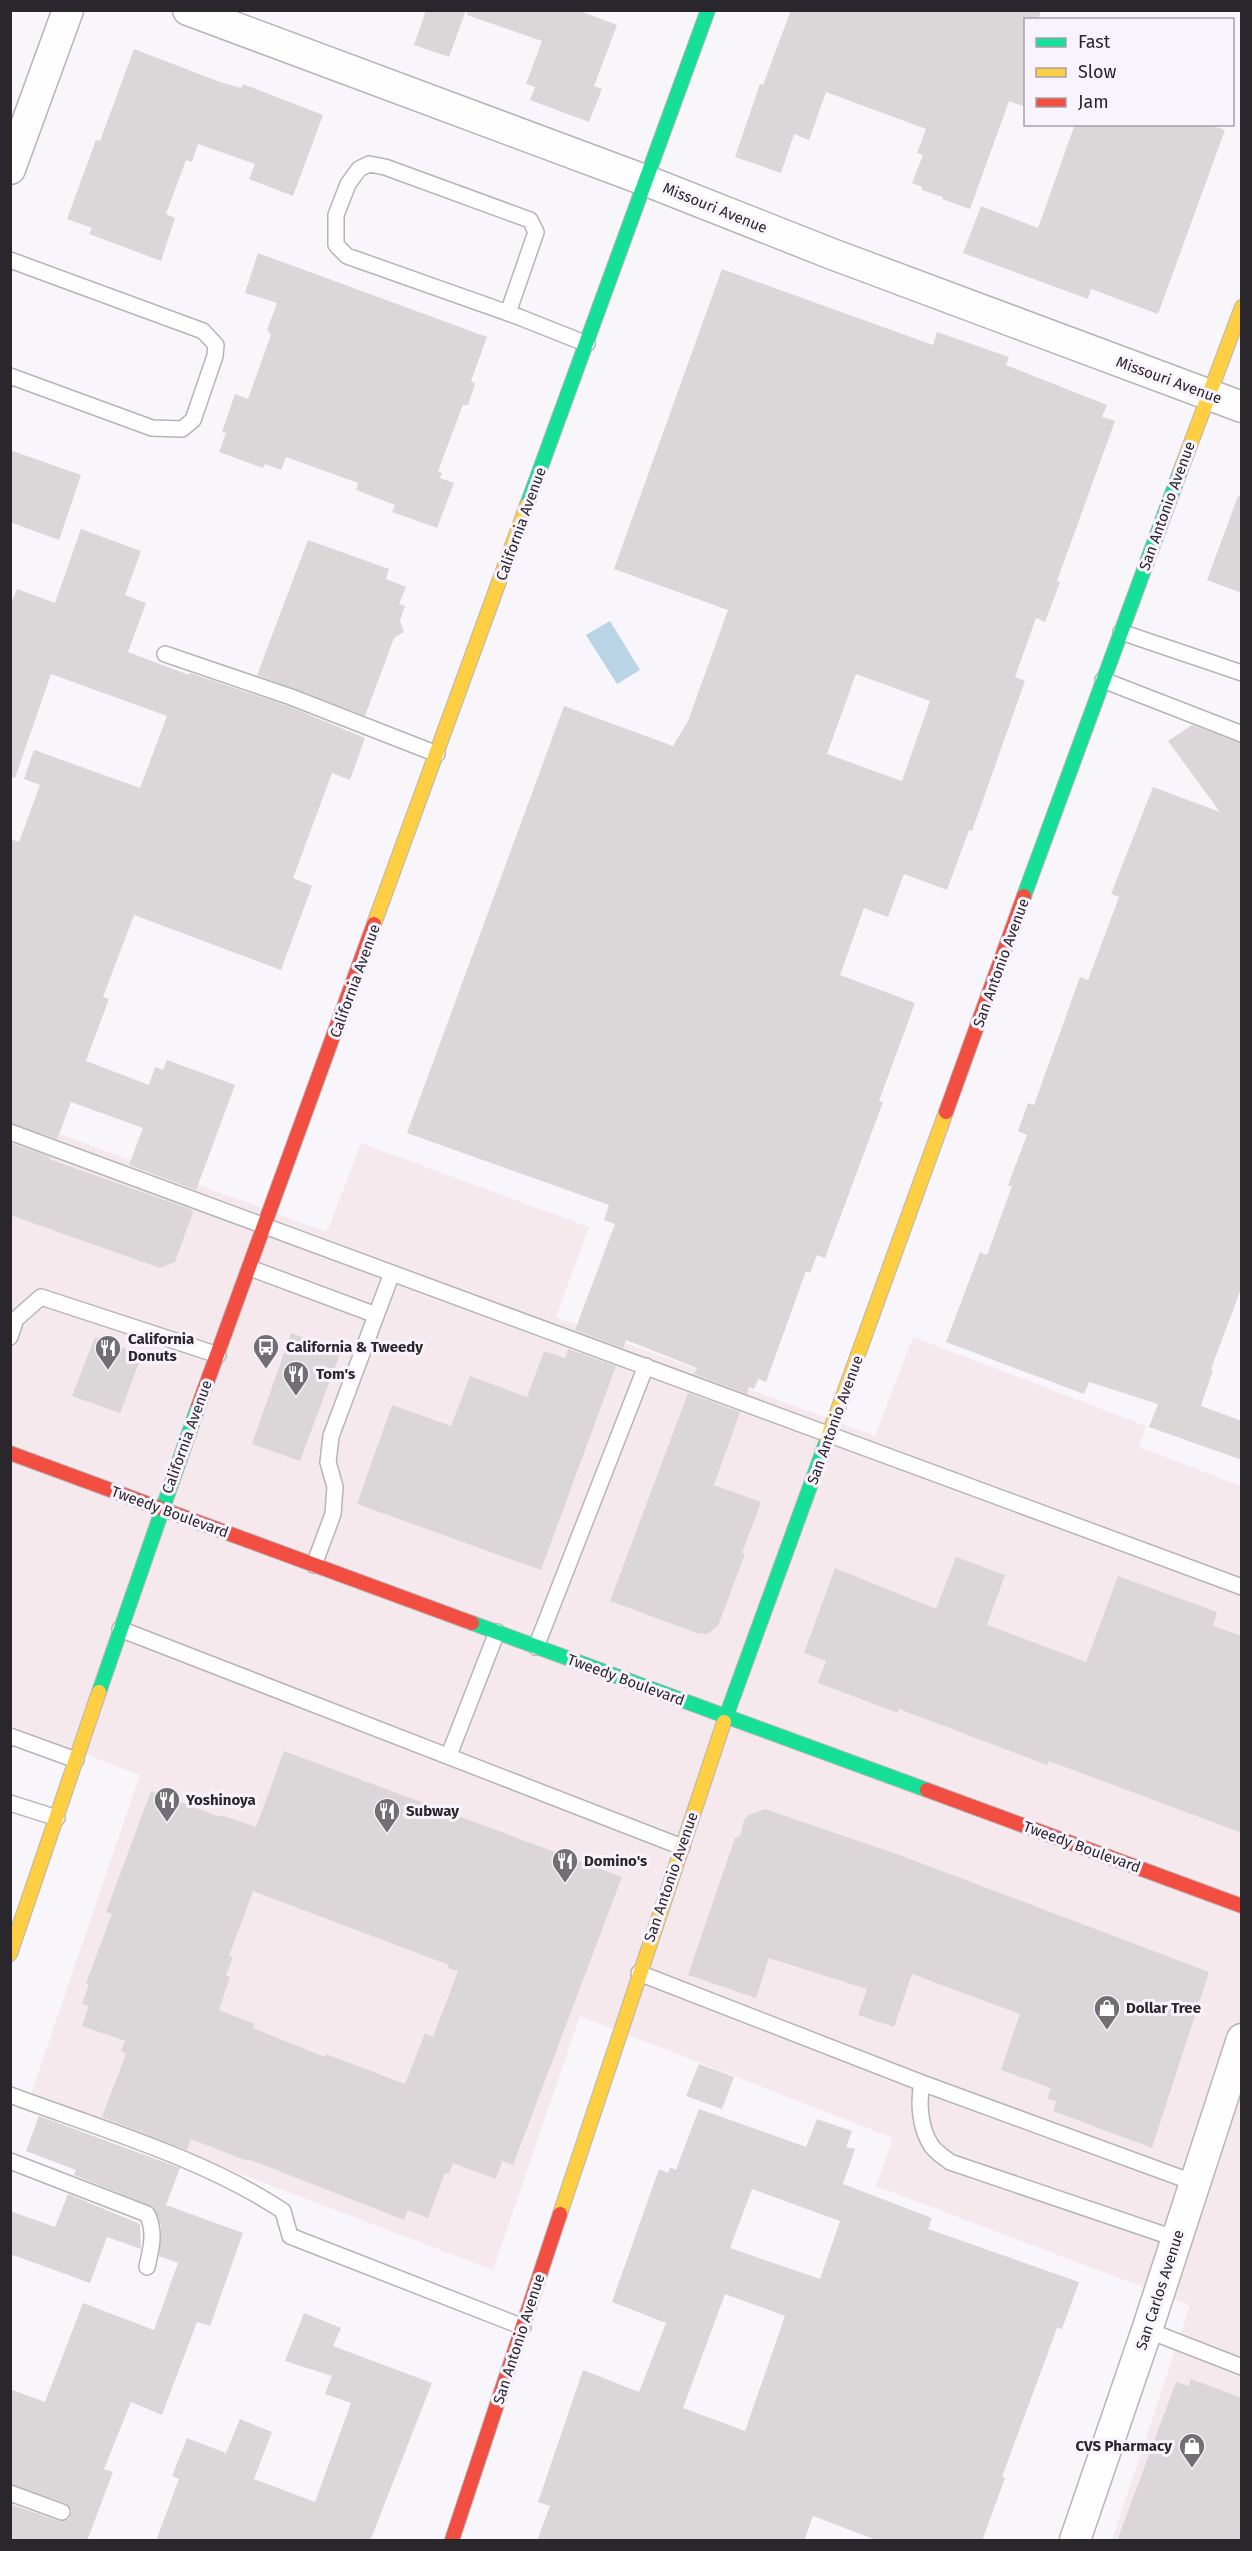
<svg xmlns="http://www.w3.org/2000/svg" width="1252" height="2551" font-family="'Fira Sans',sans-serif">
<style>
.commercial{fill:#f6e9ed}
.water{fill:#b8d4e5}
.building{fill:#dbd7d8;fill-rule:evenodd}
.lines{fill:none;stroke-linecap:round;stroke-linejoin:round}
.lane-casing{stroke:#b7b4b8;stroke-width:18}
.street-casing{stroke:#b7b4b8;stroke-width:33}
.fast-casing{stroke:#b7b4b8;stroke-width:16}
.slow-casing{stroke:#b7b4b8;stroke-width:16}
.jam-casing{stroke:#b7b4b8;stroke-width:16}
.lane{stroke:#fefefe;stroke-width:15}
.street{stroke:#fefefe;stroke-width:30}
.fast{stroke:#16e098;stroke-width:14}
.slow{stroke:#ffcf43;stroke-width:14}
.jam{stroke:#f24e42;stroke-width:14}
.labels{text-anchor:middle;stroke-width:6;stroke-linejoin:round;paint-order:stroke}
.street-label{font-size:15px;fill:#2a272c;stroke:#f9f3fd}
.poi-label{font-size:15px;font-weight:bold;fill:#2a272c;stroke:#f9f3fd;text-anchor:start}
</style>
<rect width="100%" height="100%" fill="#f8f5fb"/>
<!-- commercial -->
<path class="commercial" d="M10,1116l317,116 34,-89 228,84 -33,90 319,119 38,-99 233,89 -7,21 102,39v1054h-129l78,-235 -314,-119 17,-48 -313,-122 -87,254 -462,-176 109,-319 -129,-49z"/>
<!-- water -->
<path class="water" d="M610,621l30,49 -23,14 -31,-49z"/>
<!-- building -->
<path class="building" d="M426,10h40l-17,47 -35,-12z
M468,10h109l40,15 -23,61 8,3 -13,33 -59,-22 5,-13 -9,-3 16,-43 -75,-26z
M791,10h250l-3,10h-12v87l-17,-6 -39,108 -28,-10 1,-2 -21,-7v-3l-10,-4 11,-28 -6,-2 9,-24 -100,-37 -17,48 -15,-6 -13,39 -46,-16 25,-73 3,1z
M134,49l86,33 21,6 2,-4 80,31 -30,81 -44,-17 6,-15 -57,-20 -6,18 -6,-2 -20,54 9,4 -14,43 -72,-27 3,-6 -25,-9 29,-79 4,1z
M1075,124h133l17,6 -67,184 -67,-25 -3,10 -125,-46 18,-47 57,22z
M258,253l229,84 -16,44 4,3 -7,21h-5l-25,66 4,2 -2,5 14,5 -17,45 -45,-16 3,-7 -39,-15 2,-7 -72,-26 -5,13 -16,-6 -2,4 -44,-16 7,-19 -4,-1 13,-38 13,5 23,-64 -4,-5 10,-27 -32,-10z
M722,269l211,76 4,-13 72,25 -3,8 101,40 -5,12 13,4 -58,160 3,1 -15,40 -9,-4 -21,59 10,4 -53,150 -3,-1 -22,60 -43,-16 -16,43 -24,-9 -24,67 75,28 -36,98 4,1 -58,156 -8,-3 -7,18 -4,-2 -40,111 -8,-3 -4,10 -5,-2 -2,7 -53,-20 3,-6 -71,-28 -3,8 -48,-18 40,-106 -11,-4 5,-15 -202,-72 157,-427 109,40 15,-25 40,-111 -114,-41zM856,674l74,27 -28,80 -75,-27z
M10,450l71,25 -22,65 -49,-18z
M1238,496l4,1v96l-35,-13z
M81,529l60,22 -16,44 21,8 -18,49 61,23 1,-2 98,33 77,32 -15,42 -18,-7 -39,105 19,8 -31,84 -147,-55 -31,82 6,2 -23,62 63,24 6,-18 8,3 4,-10 68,25 -39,105 -67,-25 14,-37 -72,-26 -14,37 -47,-16v-284l9,3 21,-57 -16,-6 10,-29 106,38 27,-72 -116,-42 -36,104 -5,-1v-171l7,-17 38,14z
M308,540l81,29 -3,10 20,8 -7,17 6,2 -5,15 4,11 -10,6 -29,78 -108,-41z
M1192,725l50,18v543l-31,83 2,1 -12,36 41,15v39l-93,-33 9,-23 -69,-22 -5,12 -138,-52 34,-90 7,3 25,-69 -4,-1 19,-50 -9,-4 10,-28 6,2 46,-128 8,3 31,-83 -8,-3 42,-107 67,25 -52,-71z
M10,1143l40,14 -1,2 141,50 3,3 -18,50 -15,6 -150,-53z
M291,1333l50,18 -41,110 -48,-17z
M95,1337l47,18 -22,58 -48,-17z
M568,1349l48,17 -75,204 -184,-66 35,-99 59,21 19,-50 57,21 17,-46 21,7z
M688,1393l52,19 -26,73 47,17 -19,51 3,1 -27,72 -11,8 -10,-1 -87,-32z
M956,1557l49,18 -18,50 99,37 32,-86 99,36 -4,14 29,10v197l-193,-72 -2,4 -148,-56 -1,4 -80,-30 8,-22 -22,-8 31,-85 101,41z
M284,1751l338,126 -109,288 -11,-4 -6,18 -43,-16 -4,11 -4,-1 -17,45 -20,-8 -4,10 -156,-61 -1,2 -56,-22 -4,11 -85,-33 24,-63 -5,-3 4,-10 -43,-15 7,-20 -7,-2 7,-20 -3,-1 26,-69 -6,-2 45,-121 69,26 1,-2 35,12zM253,1891l196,74 -1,3 10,3 -25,66 -8,-4 -20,51 -79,-30 -1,3 -72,-29 2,-4 -36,-14 11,-33 -4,-2 7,-18 -4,-1z
M765,1809l137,47 307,116 -57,176 -99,-37 3,-10 -9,-2 4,-11 -50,-18 19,-56 -108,-40 -18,53 -36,-12 9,-26 -98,-31 -13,40 -68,-23 47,-137 5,-2 4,-16 5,-5z
M699,2064l35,13 -12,32 -36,-13z
M699,2109l107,38 11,-28 35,12 -6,16 9,2 -12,35 89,34 -4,11 151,53 -17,47 -5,-1 -55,149 3,1 -23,63h-103l-66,-25 -9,25h-267l13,-35 -12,-4 45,-132 56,22 27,-69 -54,-21 47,-133 9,4 2,-6 6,3zM752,2189l88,32 -20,58 -90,-31zM725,2294l60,22 -40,115 -62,-23z
M39,2116l141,52 -14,37 77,28 -33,93 -13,-4 -35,93 -31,-13 -27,67 9,3 -26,69h-77v-37l49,17 10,-2 3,-8 -7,-8 -55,-19v-95l35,13 38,-99 71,27 24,-67 -19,-7 2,-30 -8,-19 -79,-32 2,-5 -50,-19z
M68,2194l72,30 1,25 -34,-12 -17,46 -80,-29v-43l45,16z
M304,2313l37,15 -8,18 99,37 -62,158h-214l23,-62 -7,-3 15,-38 39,15 14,-34 32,13 -18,47 61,23 36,-99 -26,-9 7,-18 -47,-15z
M1191,2379l51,19v143h-125l59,-159 13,4z"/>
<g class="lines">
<!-- lane casing -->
<g class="lane-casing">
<path id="lane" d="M10,260l193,71 13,14 -1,11 -22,64 -11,9 -30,-1 -142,-52
M508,313l28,-81 -6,-12 -145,-53 -16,-3 -10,5 -11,15 -12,31v30l11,11 161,57 11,4 68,27
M1121,632l121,41
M165,654l126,43 146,57
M1103,680l139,54
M10,1132l1232,455
M250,1268l126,47
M10,1337l6,-18 25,-22 177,58
M314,1565l19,-51 2,-27 -7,-25 3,-26 61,-163
M120,1629l562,218
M536,1647l110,-281
M10,1736l66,24
M449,1755l48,-123
M10,1803l47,15
M639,1973l283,110 273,100
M922,2083c-4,20 -2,45 9,62 4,7 13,12 19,17l227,77
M10,2095c89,33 195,64 273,116l7,25 233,91
M10,2161l137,53c9,18 4,35 0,53
M1147,2330l95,37
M10,2493l52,19"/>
</g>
<!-- street casing -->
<g class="street-casing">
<path id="street" d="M188,10l459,171 185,73 410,153
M10,169l58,-159
M1075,2540l72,-210 95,-291"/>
</g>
<!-- fast casing -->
<g class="fast-casing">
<path id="fast" d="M527,505l181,-495
M1024,896l156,-424
M472,1623l455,167
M99,1692l99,-285
M724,1722l103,-282"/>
</g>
<!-- slow casing -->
<g class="slow-casing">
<path id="slow" d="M1180,472l62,-165
M374,924l153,-419
M827,1440l119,-328
M10,1954l89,-262
M560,2214l164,-492"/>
</g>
<!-- jam casing -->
<g class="jam-casing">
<path id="jam" d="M946,1112l78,-216
M198,1407l176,-483
M10,1453l462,170
M927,1790l315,116
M452,2540l108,-326"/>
</g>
<!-- lane -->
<use href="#lane" class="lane"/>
<!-- street -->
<use href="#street" class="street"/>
<!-- fast -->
<use href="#fast" class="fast"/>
<!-- slow -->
<use href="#slow" class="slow"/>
<!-- jam -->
<use href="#jam" class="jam"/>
</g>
<!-- icons -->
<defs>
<g id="bus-pin" transform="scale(1.35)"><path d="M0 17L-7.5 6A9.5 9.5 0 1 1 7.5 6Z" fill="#726f74" stroke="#f9f3fd"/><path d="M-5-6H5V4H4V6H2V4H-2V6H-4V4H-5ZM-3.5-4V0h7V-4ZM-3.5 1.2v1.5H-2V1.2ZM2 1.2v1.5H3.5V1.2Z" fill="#fff"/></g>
<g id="restaurant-pin" transform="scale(1.35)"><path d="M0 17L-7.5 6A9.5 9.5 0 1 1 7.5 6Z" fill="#726f74" stroke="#f9f3fd"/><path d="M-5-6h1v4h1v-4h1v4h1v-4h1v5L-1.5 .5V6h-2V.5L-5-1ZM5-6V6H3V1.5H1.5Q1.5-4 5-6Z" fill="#fff"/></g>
<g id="shop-pin" transform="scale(1.35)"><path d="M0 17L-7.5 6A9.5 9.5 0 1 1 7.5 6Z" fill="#726f74" stroke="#f9f3fd"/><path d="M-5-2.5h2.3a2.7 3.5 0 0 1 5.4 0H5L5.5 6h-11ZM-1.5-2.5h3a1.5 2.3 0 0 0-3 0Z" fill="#fff"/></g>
</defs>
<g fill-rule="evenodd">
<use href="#bus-pin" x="266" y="1347"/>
<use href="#restaurant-pin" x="108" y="1348"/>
<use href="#restaurant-pin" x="296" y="1374"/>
<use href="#restaurant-pin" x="167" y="1800"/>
<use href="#restaurant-pin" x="387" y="1811"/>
<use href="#restaurant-pin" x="565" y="1861"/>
<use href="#shop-pin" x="1107" y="2008"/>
<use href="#shop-pin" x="1192" y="2446"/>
</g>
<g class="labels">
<!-- street labels -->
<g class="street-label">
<text transform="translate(715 208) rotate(22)" y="5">Missouri Avenue</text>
<text transform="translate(1169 380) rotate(20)" y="5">Missouri Avenue</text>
<text transform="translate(1167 506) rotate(-70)" y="5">San Antonio Avenue</text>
<text transform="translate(521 524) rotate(-70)" y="5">California Avenue</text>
<text transform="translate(1001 963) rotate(-70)" y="5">San Antonio Avenue</text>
<text transform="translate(355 981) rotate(-70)" y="5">California Avenue</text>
<text transform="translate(835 1420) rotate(-70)" y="5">San Antonio Avenue</text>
<text transform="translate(187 1437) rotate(-70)" y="5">California Avenue</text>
<text transform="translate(170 1512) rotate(20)" y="5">Tweedy Boulevard</text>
<text transform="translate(626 1680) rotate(20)" y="5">Tweedy Boulevard</text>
<text transform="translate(1082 1847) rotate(20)" y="5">Tweedy Boulevard</text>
<text transform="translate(671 1877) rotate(-71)" y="5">San Antonio Avenue</text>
<text transform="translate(1160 2290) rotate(-72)" y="5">San Carlos Avenue</text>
<text transform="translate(519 2339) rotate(-72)" y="5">San Antonio Avenue</text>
</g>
<!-- poi labels -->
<g class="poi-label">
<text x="128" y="1344">California<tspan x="128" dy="17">Donuts</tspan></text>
<text x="286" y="1352">California &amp; Tweedy</text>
<text x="316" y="1379">Tom's</text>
<text x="186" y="1805">Yoshinoya</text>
<text x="406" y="1816">Subway</text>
<text x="584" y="1866">Domino's</text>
<text x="1126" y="2013">Dollar Tree</text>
<text x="1172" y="2451" text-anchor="end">CVS Pharmacy</text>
</g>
</g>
<!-- border -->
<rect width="1252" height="2551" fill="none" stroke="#2a272c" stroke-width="24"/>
<!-- legend -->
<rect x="1024" y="18" width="210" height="108" fill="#f9f3fd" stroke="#a6a1a9" stroke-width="1.5"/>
<rect x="1036" y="38" width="30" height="9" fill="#16e098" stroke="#a6a1a9" stroke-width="1.5"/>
<text x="1078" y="48" font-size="18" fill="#2a272c">Fast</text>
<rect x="1036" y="68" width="30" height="9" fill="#ffcf43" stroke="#a6a1a9" stroke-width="1.5"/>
<text x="1078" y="78" font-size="18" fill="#2a272c">Slow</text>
<rect x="1036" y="98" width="30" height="9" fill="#f24e42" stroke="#a6a1a9" stroke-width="1.5"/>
<text x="1078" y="108" font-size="18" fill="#2a272c">Jam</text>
</svg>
